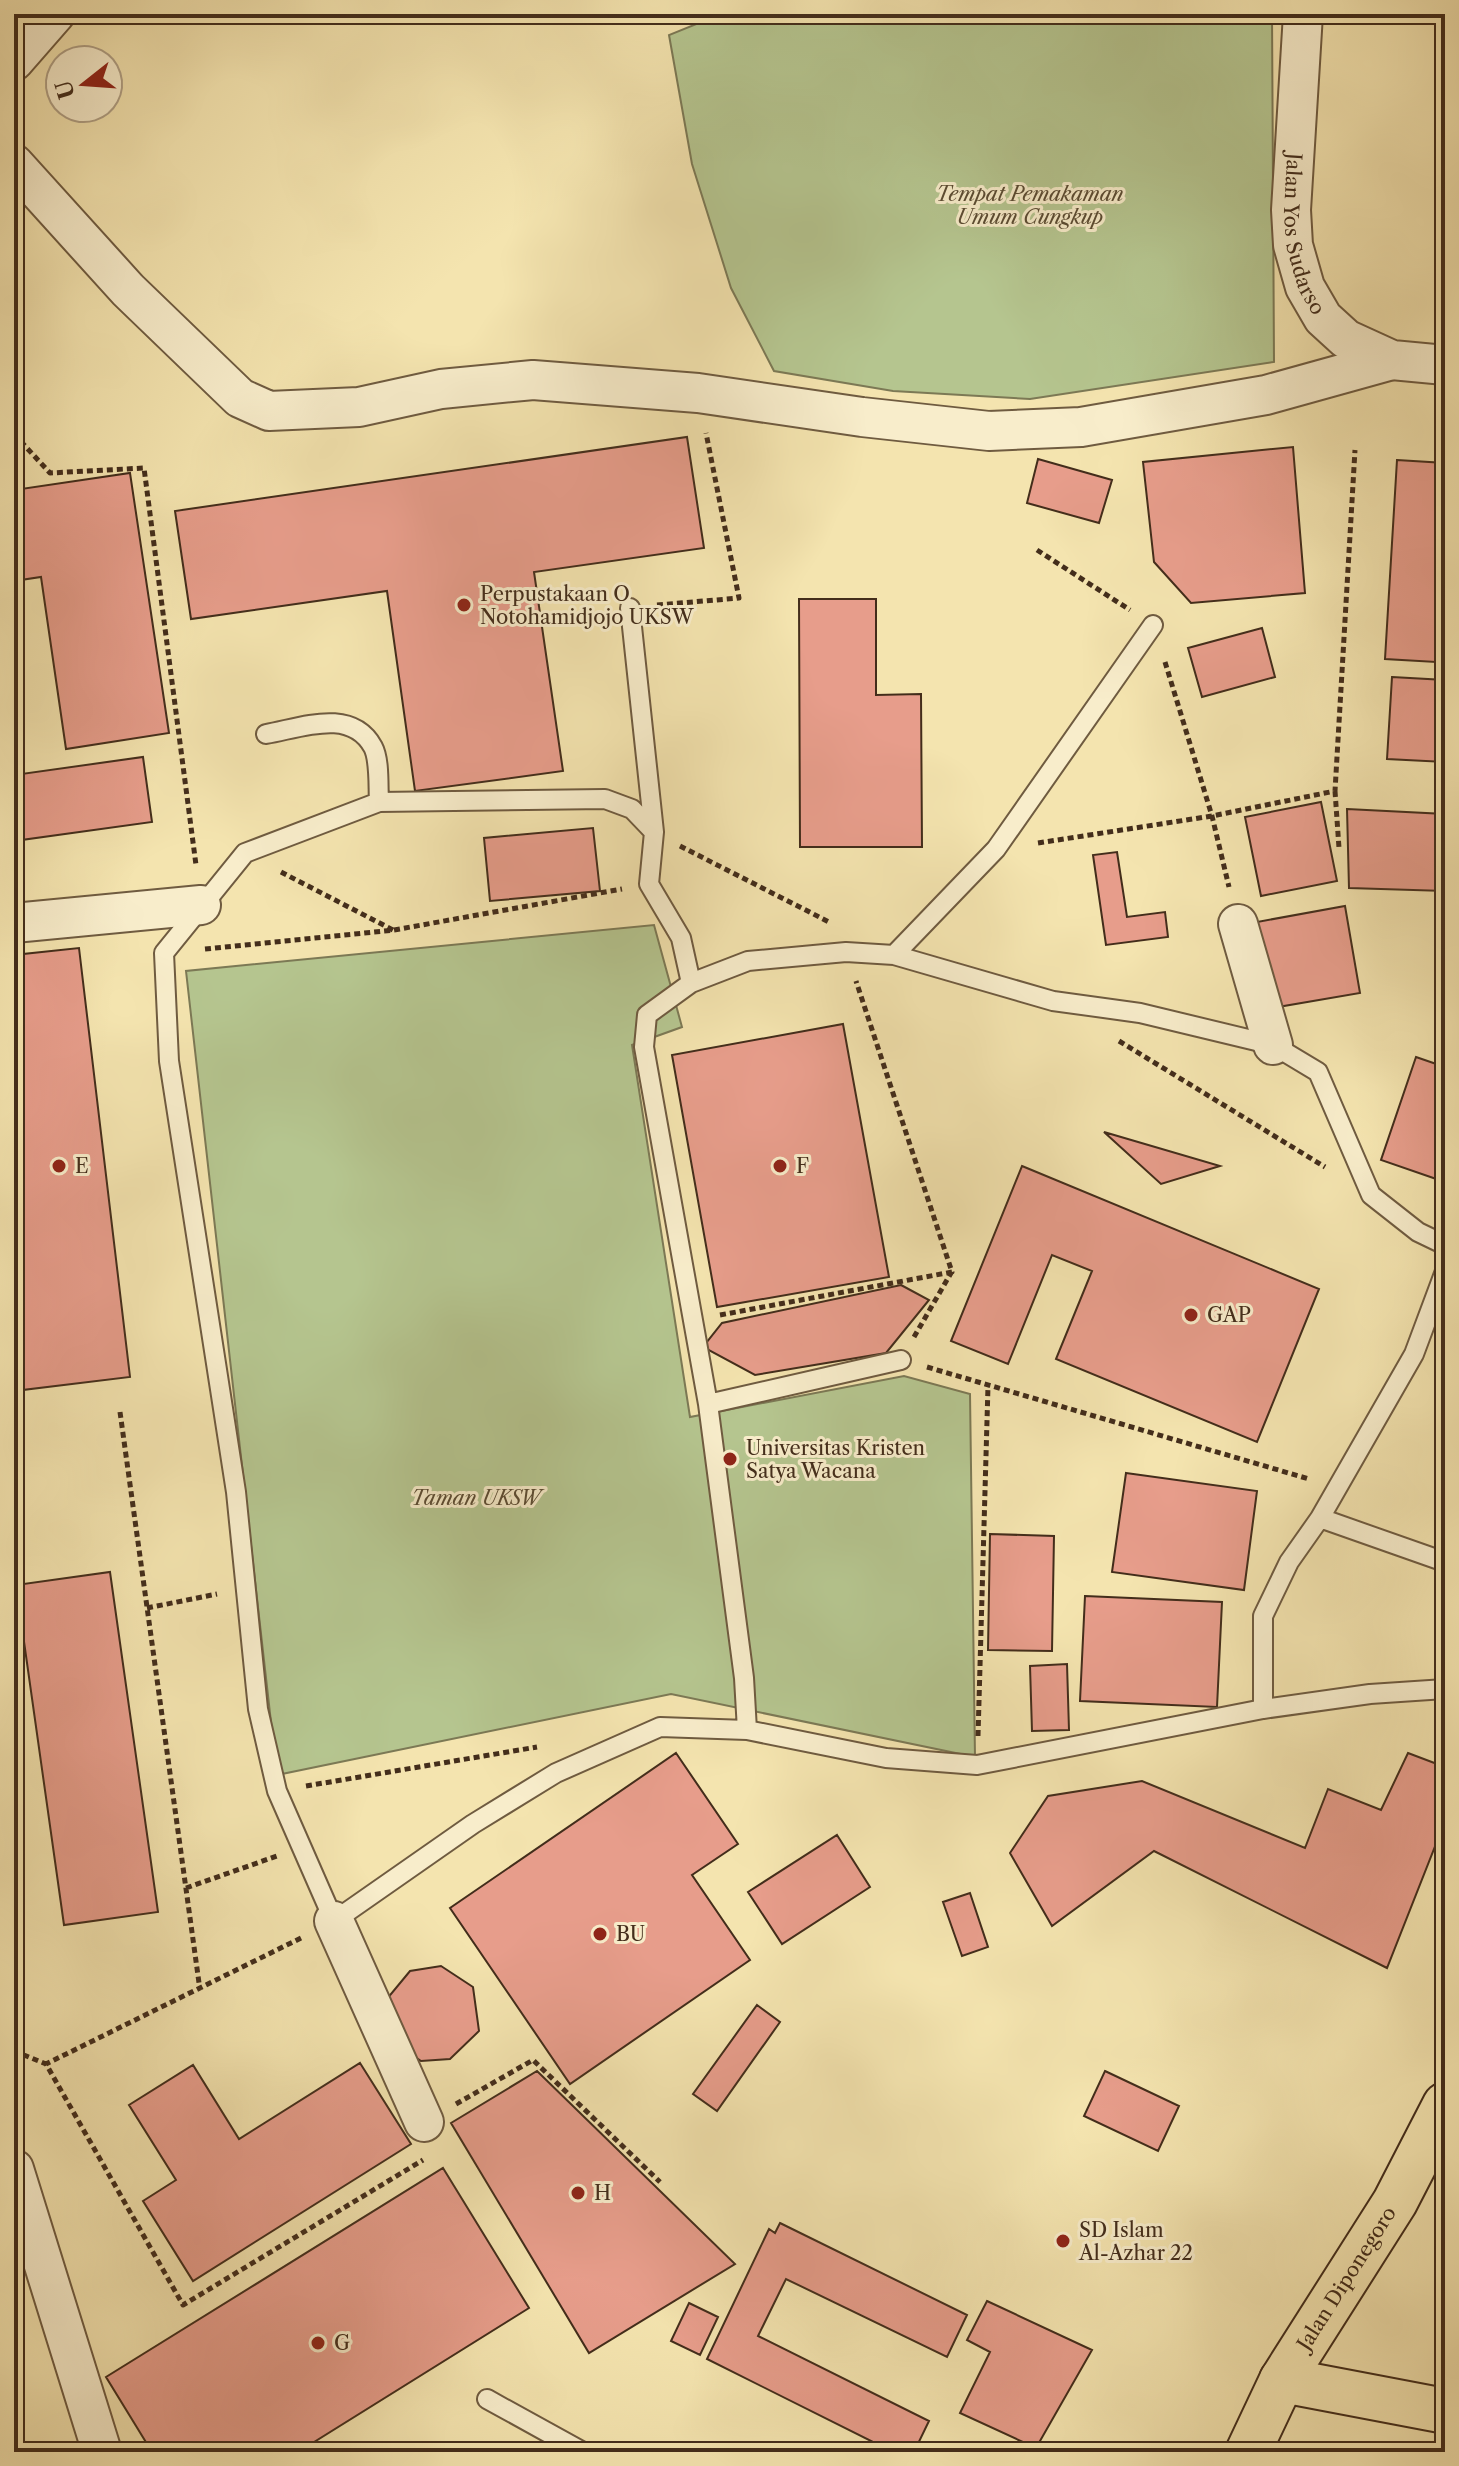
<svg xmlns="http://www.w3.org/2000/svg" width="1459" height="2466" font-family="'Libre Caslon Text',serif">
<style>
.green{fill:#b5c58f;stroke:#7c7955;stroke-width:2}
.building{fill:#e79d8b;stroke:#432d1b;stroke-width:2}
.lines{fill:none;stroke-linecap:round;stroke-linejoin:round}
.lane-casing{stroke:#6f5b40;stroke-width:22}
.street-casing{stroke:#6f5b40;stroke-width:42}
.primary-casing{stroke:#432d1b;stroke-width:48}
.path{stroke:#432d1b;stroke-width:5;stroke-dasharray:6 4;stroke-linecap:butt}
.lane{stroke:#f8edcb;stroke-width:18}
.street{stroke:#f8edcb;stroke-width:38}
.primary{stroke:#f4e4af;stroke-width:44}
.poi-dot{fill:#8f2418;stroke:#f8edcb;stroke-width:3}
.labels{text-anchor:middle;stroke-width:6;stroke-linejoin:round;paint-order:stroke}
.park-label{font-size:20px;font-style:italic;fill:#5a4b32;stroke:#f8edcb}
.street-label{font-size:20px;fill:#432d1b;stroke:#f8edcb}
.poi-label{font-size:20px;fill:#432d1b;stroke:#f8edcb;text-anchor:start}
</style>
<rect width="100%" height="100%" fill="#f4e4af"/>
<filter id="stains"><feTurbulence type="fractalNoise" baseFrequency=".0025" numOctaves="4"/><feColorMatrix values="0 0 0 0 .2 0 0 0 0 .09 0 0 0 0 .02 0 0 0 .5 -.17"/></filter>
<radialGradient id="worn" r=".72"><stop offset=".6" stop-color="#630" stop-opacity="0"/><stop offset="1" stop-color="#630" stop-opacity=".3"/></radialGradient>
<!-- green -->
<path class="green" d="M721,14h551l2,348 -244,37 -137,-8 -119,-20 -43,-83 -39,-124 -23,-129z
M654,925l28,102 -50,18 58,372 214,-41 66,18 5,363 -304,-63 -394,81 -91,-804z"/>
<!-- building -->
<path class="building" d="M687,437l17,111 -170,24 29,199 -148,20 -28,-200 -196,28 -16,-108z
M1293,447l12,146 -114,10 -37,-41 -11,-100z
M1038,459l74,21 -13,43 -72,-20z
M1397,460l48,3 -9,199 -51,-3z
M130,473l39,260 -103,16 -25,-172 -27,4v-91z
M799,599h77v96l45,-1 1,153h-122z
M1262,628l13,49 -73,20 -14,-49z
M1392,677l53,3v82l-58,-3z
M143,757l9,65 -138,19v-66z
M1321,802l16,79 -76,15 -16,-79z
M1347,809l98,5v77l-96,-3z
M593,828l7,63 -110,10 -6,-63z
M1117,852l10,65 38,-5 3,25 -62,8 -13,-90z
M1345,906l15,87 -88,15 -15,-86z
M79,948l51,429 -116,14v-436z
M843,1024l46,253 -172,30 -45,-252z
M1416,1057l29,10v115l-64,-22z
M1104,1132l116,34 -59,18z
M1022,1166l297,123 -62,153 -201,-83 36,-88 -40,-16 -44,109 -57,-23z
M901,1285l28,15 -43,53 -131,22 -52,-28 19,-24z
M14,1420l5,41 -5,1z
M1126,1473l131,18 -13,99 -132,-18z
M990,1534l64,2 -2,115 -64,-1z
M110,1572l48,340 -94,13 -48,-340z
M1085,1596l137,6 -5,105 -137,-6z
M1067,1664l2,66 -37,1 -2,-65z
M676,1753l62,91 -46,31 58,85 -180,124 -120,-176z
M1408,1753l37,14v54l-58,147 -233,-117 -102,75 -42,-73 38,-57 94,-15 163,67 23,-59 53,21z
M837,1835l33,52 -88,57 -34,-52z
M970,1893l18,54 -26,9 -19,-54z
M441,1966l32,21 6,44 -29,28 -29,2 -26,-18 -9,-43 24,-29z
M757,2005l23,17 -63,89 -24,-17z
M360,2063l51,81 -218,137 -50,-80 33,-21 -47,-75 64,-40 46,74z
M537,2071l198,193 -146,89 -138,-230z
M1105,2071l74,35 -21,45 -74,-35z
M443,2168l86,140 -231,144h-146l-46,-75z
M780,2223l187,92 -20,42 -161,-78 -28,57 171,85 -15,31h-21l-186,-93 62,-130 6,4z
M987,2301l105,49 -56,98 -76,-35 30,-61 -23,-12z
M689,2303l29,14 -18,38 -29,-14z"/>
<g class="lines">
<!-- lane casing -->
<g class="lane-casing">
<path id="lane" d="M630,608l24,224
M266,734c35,-6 85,-27 107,13 7,13 5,40 6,55
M894,955l102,-106 157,-224
M691,983l-44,32 -3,32 64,357 36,274 3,52
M1445,1245l-27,-13 -47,-37 -53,-123 -45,-27 -133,-32 -87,-12 -159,-46 -48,-3 -98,9 -57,22 -10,-45 -32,-54 5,-52 -22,-23 -27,-10 -226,3 -134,51 -81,100 5,108 67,431 22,217 19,82 57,130 139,-97 83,-51 104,-46 87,3 139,28 91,7 286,-56 107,-15 75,-5
M708,1404l193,-44
M1320,1518l94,-164 31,-83
M1263,1709v-93l26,-54 31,-44 125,44
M487,2399l96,53"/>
</g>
<!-- street casing -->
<g class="street-casing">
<g id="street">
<path id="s1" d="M1303,14l-12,196 2,35 12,42 18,31 23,21 46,21 53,5"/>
<path d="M14,61l41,-47"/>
<path d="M14,164l114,126 112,108 29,13 90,-4 82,-18 92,-9 165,13 164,24 127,14 92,-4 185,-32 126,-35"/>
<path d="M14,923l187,-18"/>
<path d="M1238,924l35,121"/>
<path d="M334,1921l90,201"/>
<path d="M14,2169l88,283"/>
</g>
</g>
<!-- primary casing -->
<g class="primary-casing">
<g id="primary">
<path d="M1282,2380l163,31"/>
<path id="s2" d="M1248,2452l34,-72 113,-178 50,-97"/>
</g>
</g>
<!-- path -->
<path class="path" d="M14,434l36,39 94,-5 52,397
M1037,550l93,60
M657,605l82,-7 -33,-165
M1165,662l47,154 17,71
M1335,791l4,57
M1038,843l174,-27 123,-25 20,-341
M680,846l151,77
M281,872l112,58
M205,949l189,-19 228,-41
M1119,1041l206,126
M720,1315l232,-43 -96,-291
M914,1337l37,-64
M927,1367l382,112
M120,1412l80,578
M147,1608l70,-14
M978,1736l10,-350
M306,1786l231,-39
M186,1888l91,-32
M301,1938l-255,126 137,241 240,-145
M14,2051l32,13
M456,2104l77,-44 127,122"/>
<!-- lane -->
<use href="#lane" class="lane"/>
<!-- street -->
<use href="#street" class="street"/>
<!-- primary -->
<use href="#primary" class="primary"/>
</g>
<!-- markers -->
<g class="poi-dot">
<circle cx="464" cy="605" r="8"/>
<circle cx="59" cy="1166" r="8"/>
<circle cx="780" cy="1166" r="8"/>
<circle cx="1191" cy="1315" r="8"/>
<circle cx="730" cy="1459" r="8"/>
<circle cx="600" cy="1934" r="8"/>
<circle cx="578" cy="2193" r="8"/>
<circle cx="1063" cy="2241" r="8"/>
<circle cx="318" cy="2343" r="8"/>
</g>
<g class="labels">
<!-- park labels -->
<g class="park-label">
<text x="1030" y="201">Tempat Pemakaman<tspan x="1030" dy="23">Umum Cungkup</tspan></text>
<text x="476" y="1505">Taman UKSW</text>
</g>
<!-- street labels -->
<g class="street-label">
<text dy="7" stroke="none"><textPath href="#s1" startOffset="222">Jalan Yos Sudarso</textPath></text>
<text dy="7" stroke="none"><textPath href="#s2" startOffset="200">Jalan Diponegoro</textPath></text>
</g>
<!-- poi labels -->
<g class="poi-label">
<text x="480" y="601">Perpustakaan O<tspan x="480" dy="23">Notohamidjojo UKSW</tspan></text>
<text x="75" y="1173">E</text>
<text x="796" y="1173">F</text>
<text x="1207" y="1322">GAP</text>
<text x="746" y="1455">Universitas Kristen<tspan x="746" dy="23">Satya Wacana</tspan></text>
<text x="616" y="1941">BU</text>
<text x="594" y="2200">H</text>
<text x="1079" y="2237">SD Islam<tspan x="1079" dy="23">Al-Azhar 22</tspan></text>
<text x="334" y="2350">G</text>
</g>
</g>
<!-- margin -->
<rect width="1459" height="2466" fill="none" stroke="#f4e4af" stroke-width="48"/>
<rect x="16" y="16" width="1427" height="2434" fill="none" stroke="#432d1b" stroke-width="4"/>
<rect x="24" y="24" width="1411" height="2418" fill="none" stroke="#432d1b" stroke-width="2"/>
<!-- north arrow -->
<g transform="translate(84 84) rotate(253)"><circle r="38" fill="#f8edcb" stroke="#b0a085" stroke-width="2"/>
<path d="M0-6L14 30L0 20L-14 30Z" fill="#8f2418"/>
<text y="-12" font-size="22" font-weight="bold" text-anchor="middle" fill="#432d1b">U</text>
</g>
<rect width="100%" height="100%" filter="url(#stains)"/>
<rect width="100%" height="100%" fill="url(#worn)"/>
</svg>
